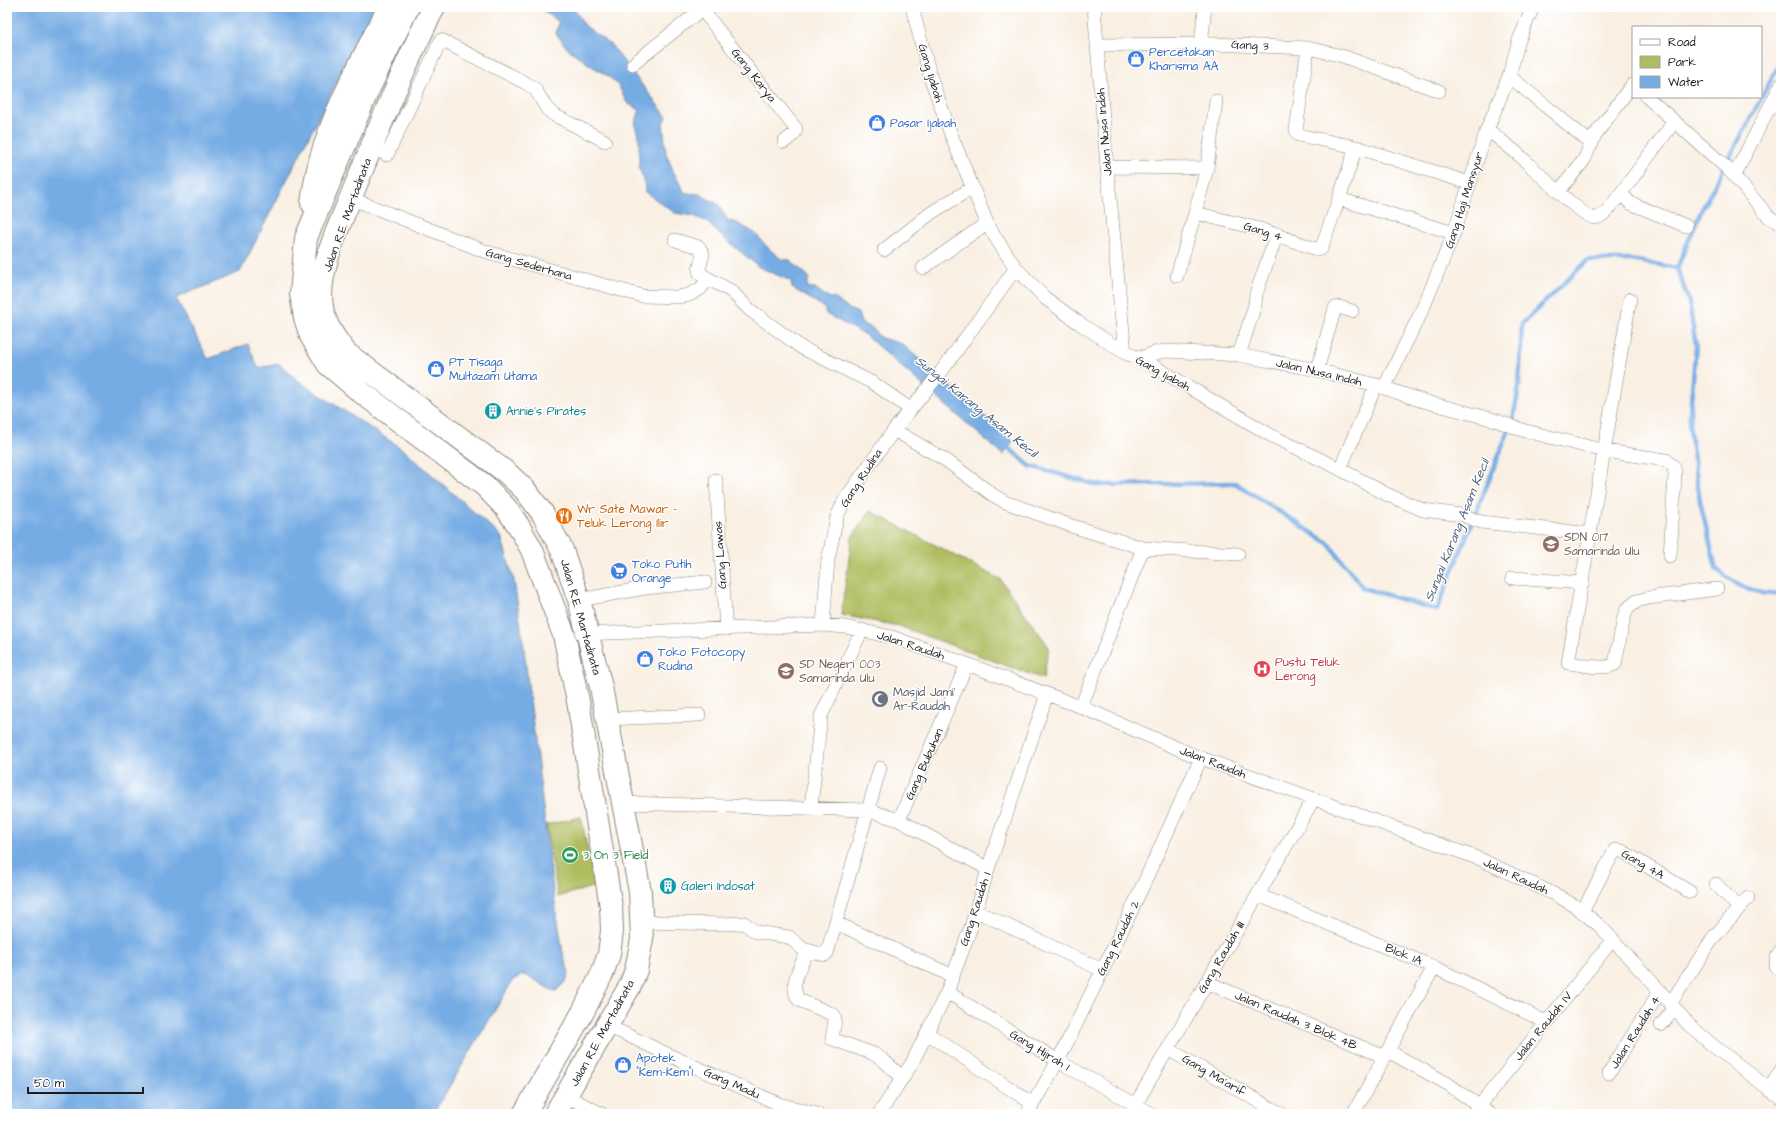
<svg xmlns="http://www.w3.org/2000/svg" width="1788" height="1121" font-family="'Architects Daughter',sans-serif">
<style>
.green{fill:#afbd5f;stroke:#666c3e}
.water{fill:#76ace4;stroke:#496480}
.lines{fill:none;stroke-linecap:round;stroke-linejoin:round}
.stream{stroke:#76ace4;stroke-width:4.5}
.street-casing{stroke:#8a867f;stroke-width:14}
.highway-casing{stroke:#8a867f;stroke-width:24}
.street{stroke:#fff;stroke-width:13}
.highway{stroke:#fff;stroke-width:22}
.labels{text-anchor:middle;stroke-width:3;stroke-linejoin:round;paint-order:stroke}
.street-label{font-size:12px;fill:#1c1c1c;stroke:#fff}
.shop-label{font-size:12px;fill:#366cbe;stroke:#fff;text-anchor:start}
.culture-label{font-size:12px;fill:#0d838f;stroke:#fff;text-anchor:start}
.food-label{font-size:12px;fill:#c56008;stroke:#fff;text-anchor:start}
.education-label{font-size:12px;fill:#785e54;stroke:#fff;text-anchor:start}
.health-label{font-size:12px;fill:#be3a42;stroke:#fff;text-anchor:start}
.worship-label{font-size:12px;fill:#5b616d;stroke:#fff;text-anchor:start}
.leisure-label{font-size:12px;fill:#27864d;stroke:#fff;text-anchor:start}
.water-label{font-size:13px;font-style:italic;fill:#445d76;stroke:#fff}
</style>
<rect width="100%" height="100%" fill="#fff"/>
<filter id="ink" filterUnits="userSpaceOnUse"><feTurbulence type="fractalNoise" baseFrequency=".025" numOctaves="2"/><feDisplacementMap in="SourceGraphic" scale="8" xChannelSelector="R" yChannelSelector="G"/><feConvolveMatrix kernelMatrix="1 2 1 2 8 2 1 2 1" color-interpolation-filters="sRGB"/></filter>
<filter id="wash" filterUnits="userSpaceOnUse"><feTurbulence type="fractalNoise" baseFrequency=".012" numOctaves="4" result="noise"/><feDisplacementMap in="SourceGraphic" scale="16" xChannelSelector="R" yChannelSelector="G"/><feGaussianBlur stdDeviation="0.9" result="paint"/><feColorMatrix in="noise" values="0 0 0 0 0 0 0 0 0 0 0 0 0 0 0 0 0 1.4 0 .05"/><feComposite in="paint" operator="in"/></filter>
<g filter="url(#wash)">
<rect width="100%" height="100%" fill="#f9efe2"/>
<!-- green -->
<path class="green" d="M870,511l130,68 49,68 -6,32 -144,-53 -58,-11 11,-78z
M581,817l14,69 -37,11 -12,-72z"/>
<!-- water -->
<path class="water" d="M7,7h368l-135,265 -64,26 32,61 40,-15 10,24 21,-4 18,16 107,70 97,86 13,45 9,60 30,249 10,63 6,20 -3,8 -10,10c-12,-2 -20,-14 -34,-16l-9,5 -80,134h-426z
M543,7h30l11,18 27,20 56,72 -4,5 3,31 9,22 10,18 14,1 19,10 10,17 9,2 18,10 13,15 13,11 9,1 19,17 -2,10 9,2 11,8 9,2 11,9 11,5 3,10 11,5 9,10 21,6 111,97 -10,14 -138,-120 -39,-21 -2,-7 -32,-19 -1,-7 -32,-14 -40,-33 -12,-12 -13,-6 -19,-3 -30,-21 -1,-12 -5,-12v-28l-4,-16 5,-14 -13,-7 -9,-18 -10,-9 -18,-11 -23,-17 -11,-15 3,-11 -14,-10z"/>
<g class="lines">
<!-- stream -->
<path class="stream" d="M1677,268l24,-57 80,-150
M1004,444l26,22 67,19 138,-2 93,60 35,45 74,22 76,-190 6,-33 3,-63 66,-64h43l46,8 12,34 7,44 -7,78 11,77 16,68 24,17 22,7 19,2"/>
</g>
</g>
<g filter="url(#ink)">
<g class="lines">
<!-- street casing -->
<g class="street-casing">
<path id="street" d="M700,7l96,122 -2,5 -10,8
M912,7l19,72 21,58 35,86 10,17 19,28 29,30 34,25 46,30 15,5 132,78 68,33 46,25 37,16 39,5 19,7 110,12
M1094,7l13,160 18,186
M1201,44l4,-37
M1097,45l116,-1 95,4 34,8 97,35
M1308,48l-12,82 2,5 58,12 113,36
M633,64l69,-55
M1509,76l83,68
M1647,97l82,73 40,47 12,7
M1216,101l-9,67 -12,45 65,16 56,20h5l18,-50 17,-52
M1674,122l-53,71 9,10 56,23
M1487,129c10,8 21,17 31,25 11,10 66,65 77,64 10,-1 20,-17 26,-25
M372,147l15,8 54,-115 85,43 9,6 12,20 7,6 51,26
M1107,167l100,1
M1734,176l47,-91
M1559,191l25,-31 11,-25 37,-50 1,1
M350,198l134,53 158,45 36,1 11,-2 11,-6 9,-10
M1339,199l115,34
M675,240l24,7 4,7 -4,16 1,4 31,17 19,19 52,38 71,35 37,26
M884,250l47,-37 41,-25
M923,268l64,-45
M1177,276l18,-63
M1630,299l-62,364c13,1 35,8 47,1l9,-47 3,-8 10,-8 11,-3 69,-9
M1239,355l16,-50 1,-11 21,-60
M1140,358l14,-5 12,-2 73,4 78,15 59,15 47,16 72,19 27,10 83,21 61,9 8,7 1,8 -5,81
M1317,370l18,-62 4,-1 13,4
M1384,388l40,-82 30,-73 32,-101 23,-56 10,-36 14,-33
M894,430l53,31 46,34 12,7 67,24 71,22 -62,159
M1340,469l36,-84
M716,480l10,149
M1143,548l95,6
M1512,578l71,5
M579,600l66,-12 60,-6
M823,625l5,-65 9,-43 7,-16 50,-71 47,-58 75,-104
M582,634l241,-9 22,2 47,10 75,27 114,43 112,48 287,104 78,37 17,10 25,20 60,65 28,33 23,20 70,54
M607,719l92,-4
M624,803l244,7 31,10 89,49
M811,807l10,-91 41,-86
M899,820l68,-156
M1716,884l23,24
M1258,895l176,72 112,55
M976,911l126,59
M1582,912l33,-62 7,1 68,41
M642,922l80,2 22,-1 12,9 33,5 14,12 22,6 2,-2 53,-185
M836,923l117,53
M1781,950l-4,7 -1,9 5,4
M808,951c-7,13 -20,35 -9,49l35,15 1,5 -3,19 42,15 9,6 20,18
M1206,982l179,75
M947,992l111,69 94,53
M1670,1004l43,-66 35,-40
M1661,1025l13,-16
M607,1027l14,5 52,25 106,47 38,10
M927,1033l106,71
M1168,1049l113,65
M1388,1051l60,33 42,30
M1609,1073l51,-82
M1769,1090l12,-20
M566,1096l36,18
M879,1114l33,-51 35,-71 24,-65 17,-58 59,-175
M1027,1114l31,-53 69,-141 74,-162
M1130,1114l183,-314
M1353,1114l81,-147
M1473,1114l140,-175"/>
</g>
<!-- highway casing -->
<g class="highway-casing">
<path id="highway" d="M408,7l-40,83 -62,148 -5,56 4,24 6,18 17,28 33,28 124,94 21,22 12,17 14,25 32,85 14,66 33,206 1,24 -3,23 -7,20 -19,38 -59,102
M434,7c-30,59 -54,119 -79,180 -13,33 -34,74 -34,109 0,23 12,41 25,57l161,120 18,17 18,24 19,36 17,50 22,87 39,205 2,47 -6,31 -6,16 -75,128
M312,203c2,-14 4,-28 8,-42 15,-54 44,-104 69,-154"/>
</g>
<!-- street -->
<use href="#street" class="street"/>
<!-- highway -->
<use href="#highway" class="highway"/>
</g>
</g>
<!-- icons -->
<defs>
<g id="shop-disc" transform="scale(0.9)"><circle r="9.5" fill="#3f7fe0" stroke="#fff"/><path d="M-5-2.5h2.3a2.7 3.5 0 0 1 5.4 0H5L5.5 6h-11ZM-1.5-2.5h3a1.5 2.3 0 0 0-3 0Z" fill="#fff"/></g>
<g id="building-disc" transform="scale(0.9)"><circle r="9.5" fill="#0f9aa8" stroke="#fff"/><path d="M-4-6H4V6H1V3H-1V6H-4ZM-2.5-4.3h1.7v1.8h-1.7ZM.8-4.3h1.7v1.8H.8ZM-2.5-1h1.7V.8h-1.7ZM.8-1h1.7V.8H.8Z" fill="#fff"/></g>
<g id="restaurant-disc" transform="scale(0.9)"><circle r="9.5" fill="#e8710a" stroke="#fff"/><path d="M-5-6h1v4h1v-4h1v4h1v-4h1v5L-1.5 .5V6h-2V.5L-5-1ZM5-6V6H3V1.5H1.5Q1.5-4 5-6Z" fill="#fff"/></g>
<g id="school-disc" transform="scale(0.9)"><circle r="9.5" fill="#8d6e63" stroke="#fff"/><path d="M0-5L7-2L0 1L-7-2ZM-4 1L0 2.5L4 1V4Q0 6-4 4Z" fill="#fff"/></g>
<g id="supermarket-disc" transform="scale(0.9)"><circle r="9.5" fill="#3f7fe0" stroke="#fff"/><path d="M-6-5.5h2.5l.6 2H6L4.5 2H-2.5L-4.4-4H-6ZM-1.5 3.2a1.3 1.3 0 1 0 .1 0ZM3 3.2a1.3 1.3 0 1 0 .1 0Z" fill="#fff"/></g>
<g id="hospital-disc" transform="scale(0.9)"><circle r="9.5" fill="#e0444e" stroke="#fff"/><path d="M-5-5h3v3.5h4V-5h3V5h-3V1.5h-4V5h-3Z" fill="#fff"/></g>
<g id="mosque-disc" transform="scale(0.9)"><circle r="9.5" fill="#6b7280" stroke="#fff"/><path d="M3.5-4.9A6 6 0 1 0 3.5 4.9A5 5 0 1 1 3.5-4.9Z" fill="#fff"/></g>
<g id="stadium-disc" transform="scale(0.9)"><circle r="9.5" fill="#2e9e5b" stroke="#fff"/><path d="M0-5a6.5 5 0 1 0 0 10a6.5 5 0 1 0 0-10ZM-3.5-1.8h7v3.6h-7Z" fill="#fff"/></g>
</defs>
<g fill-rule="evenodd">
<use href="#shop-disc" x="1136" y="59"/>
<use href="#shop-disc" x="877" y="123"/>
<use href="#shop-disc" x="436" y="369"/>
<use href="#building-disc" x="493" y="411"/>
<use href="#restaurant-disc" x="564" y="516"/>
<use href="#school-disc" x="1551" y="544"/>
<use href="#supermarket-disc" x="619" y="571"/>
<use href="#shop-disc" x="645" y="659"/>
<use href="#hospital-disc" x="1262" y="669"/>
<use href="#school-disc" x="786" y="671"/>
<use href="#mosque-disc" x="880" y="699"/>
<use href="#stadium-disc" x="570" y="855"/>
<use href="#building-disc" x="668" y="886"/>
<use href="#shop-disc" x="623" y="1065"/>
</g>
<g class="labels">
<!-- street labels -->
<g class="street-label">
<text transform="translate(1250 45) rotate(3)" y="4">Gang 3</text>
<text transform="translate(931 73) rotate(73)" y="4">Gang Ijabah</text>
<text transform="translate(754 75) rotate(52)" y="4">Gang Karya</text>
<text transform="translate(1104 132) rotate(-95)" y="4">Jalan Nusa Indah</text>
<text transform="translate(1464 200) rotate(-72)" y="4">Gang Haji Mansyur</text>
<text transform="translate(347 215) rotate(-70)" y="4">Jalan R.E. Martadinata</text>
<text transform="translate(1263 231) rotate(17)" y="4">Gang 4</text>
<text transform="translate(529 264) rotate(16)" y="4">Gang Sederhana</text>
<text transform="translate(1319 372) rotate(13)" y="4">Jalan Nusa Indah</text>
<text transform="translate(1163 373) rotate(29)" y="4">Gang Ijabah</text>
<text transform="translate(861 478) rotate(-57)" y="4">Gang Rudina</text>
<text transform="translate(720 555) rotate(-94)" y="4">Gang Lawas</text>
<text transform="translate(581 617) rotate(74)" y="4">Jalan R.E. Martadinata</text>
<text transform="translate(911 645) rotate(18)" y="4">Jalan Raudah</text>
<text transform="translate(1213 762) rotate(21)" y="4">Jalan Raudah</text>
<text transform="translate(924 764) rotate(-66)" y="4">Gang Bubuhan</text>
<text transform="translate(1643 864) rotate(30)" y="4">Gang 4A</text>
<text transform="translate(1516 876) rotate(25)" y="4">Jalan Raudah</text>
<text transform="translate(975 909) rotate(-72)" y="4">Gang Raudah 1</text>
<text transform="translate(1118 938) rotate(-64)" y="4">Gang Raudah 2</text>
<text transform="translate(1404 954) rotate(22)" y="4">Blok 1A</text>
<text transform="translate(1221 957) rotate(-60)" y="4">Gang Raudah III</text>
<text transform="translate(1296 1020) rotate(23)" y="4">Jalan Raudah 3 Blok 4B</text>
<text transform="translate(1543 1026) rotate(-51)" y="4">Jalan Raudah IV</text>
<text transform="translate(1635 1032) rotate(-58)" y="4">Jalan Raudah 4</text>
<text transform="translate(602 1033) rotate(-61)" y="4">Jalan R.E. Martadinata</text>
<text transform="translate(1040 1050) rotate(31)" y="4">Gang Hijrah 1</text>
<text transform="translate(1214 1075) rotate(30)" y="4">Gang Ma'arif</text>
<text transform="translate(732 1083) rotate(24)" y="4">Gang Madu</text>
</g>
<!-- shop labels -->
<g class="shop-label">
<text x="1149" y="56">Percetakan<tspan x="1149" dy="14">Kharisma AA</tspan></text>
<text x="890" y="127">Pasar Ijabah</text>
<text x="449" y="366">PT Tisaga<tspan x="449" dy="14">Multazam Utama</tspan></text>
<text x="632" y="568">Toko Putih<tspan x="632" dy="14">Orange</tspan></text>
<text x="658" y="656">Toko Fotocopy<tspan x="658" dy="14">Rudina</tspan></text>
<text x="636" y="1062">Apotek<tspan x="636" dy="14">"Kem-Kem"1</tspan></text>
</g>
<!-- culture labels -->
<g class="culture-label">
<text x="506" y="415">Annie's Pirates</text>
<text x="681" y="890">Galeri Indosat</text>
</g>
<!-- food labels -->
<g class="food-label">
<text x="577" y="513">Wr Sate Mawar -<tspan x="577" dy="14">Teluk Lerong Ilir</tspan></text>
</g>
<!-- education labels -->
<g class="education-label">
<text x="1564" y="541">SDN 017<tspan x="1564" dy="14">Samarinda Ulu</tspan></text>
<text x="799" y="668">SD Negeri 003<tspan x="799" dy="14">Samarinda Ulu</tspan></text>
</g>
<!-- health labels -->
<g class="health-label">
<text x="1275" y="666">Pustu Teluk<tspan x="1275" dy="14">Lerong</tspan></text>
</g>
<!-- worship labels -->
<g class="worship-label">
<text x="893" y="696">Masjid Jami'<tspan x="893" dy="14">Ar-Raudah</tspan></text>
</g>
<!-- leisure labels -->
<g class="leisure-label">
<text x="583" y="859">3 On 3 Field</text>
</g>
<!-- water labels -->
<g class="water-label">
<text transform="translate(977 406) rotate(39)" y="5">Sungai Karang Asam Kecil</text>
<text transform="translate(1456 530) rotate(-68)" y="5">Sungai Karang Asam Kecil</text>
</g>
</g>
<!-- margin -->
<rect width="1788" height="1121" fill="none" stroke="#fff" stroke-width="24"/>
<!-- legend -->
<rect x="1632" y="26" width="130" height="72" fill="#ffffff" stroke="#a4a4a4"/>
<rect x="1640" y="39" width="20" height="6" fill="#ffffff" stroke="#a4a4a4"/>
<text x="1668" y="46" font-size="12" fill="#1c1c1c">Road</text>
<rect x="1640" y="56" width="20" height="12" fill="#afbd5f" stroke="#a4a4a4"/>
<text x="1668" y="66" font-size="12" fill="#1c1c1c">Park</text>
<rect x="1640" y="76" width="20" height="12" fill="#76ace4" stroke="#a4a4a4"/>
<text x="1668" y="86" font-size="12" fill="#1c1c1c">Water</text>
<!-- scale -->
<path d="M28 1087v6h115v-6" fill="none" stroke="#1c1c1c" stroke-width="2"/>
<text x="34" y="1087" font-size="12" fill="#1c1c1c" stroke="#ffffff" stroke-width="3" paint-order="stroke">50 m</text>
</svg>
